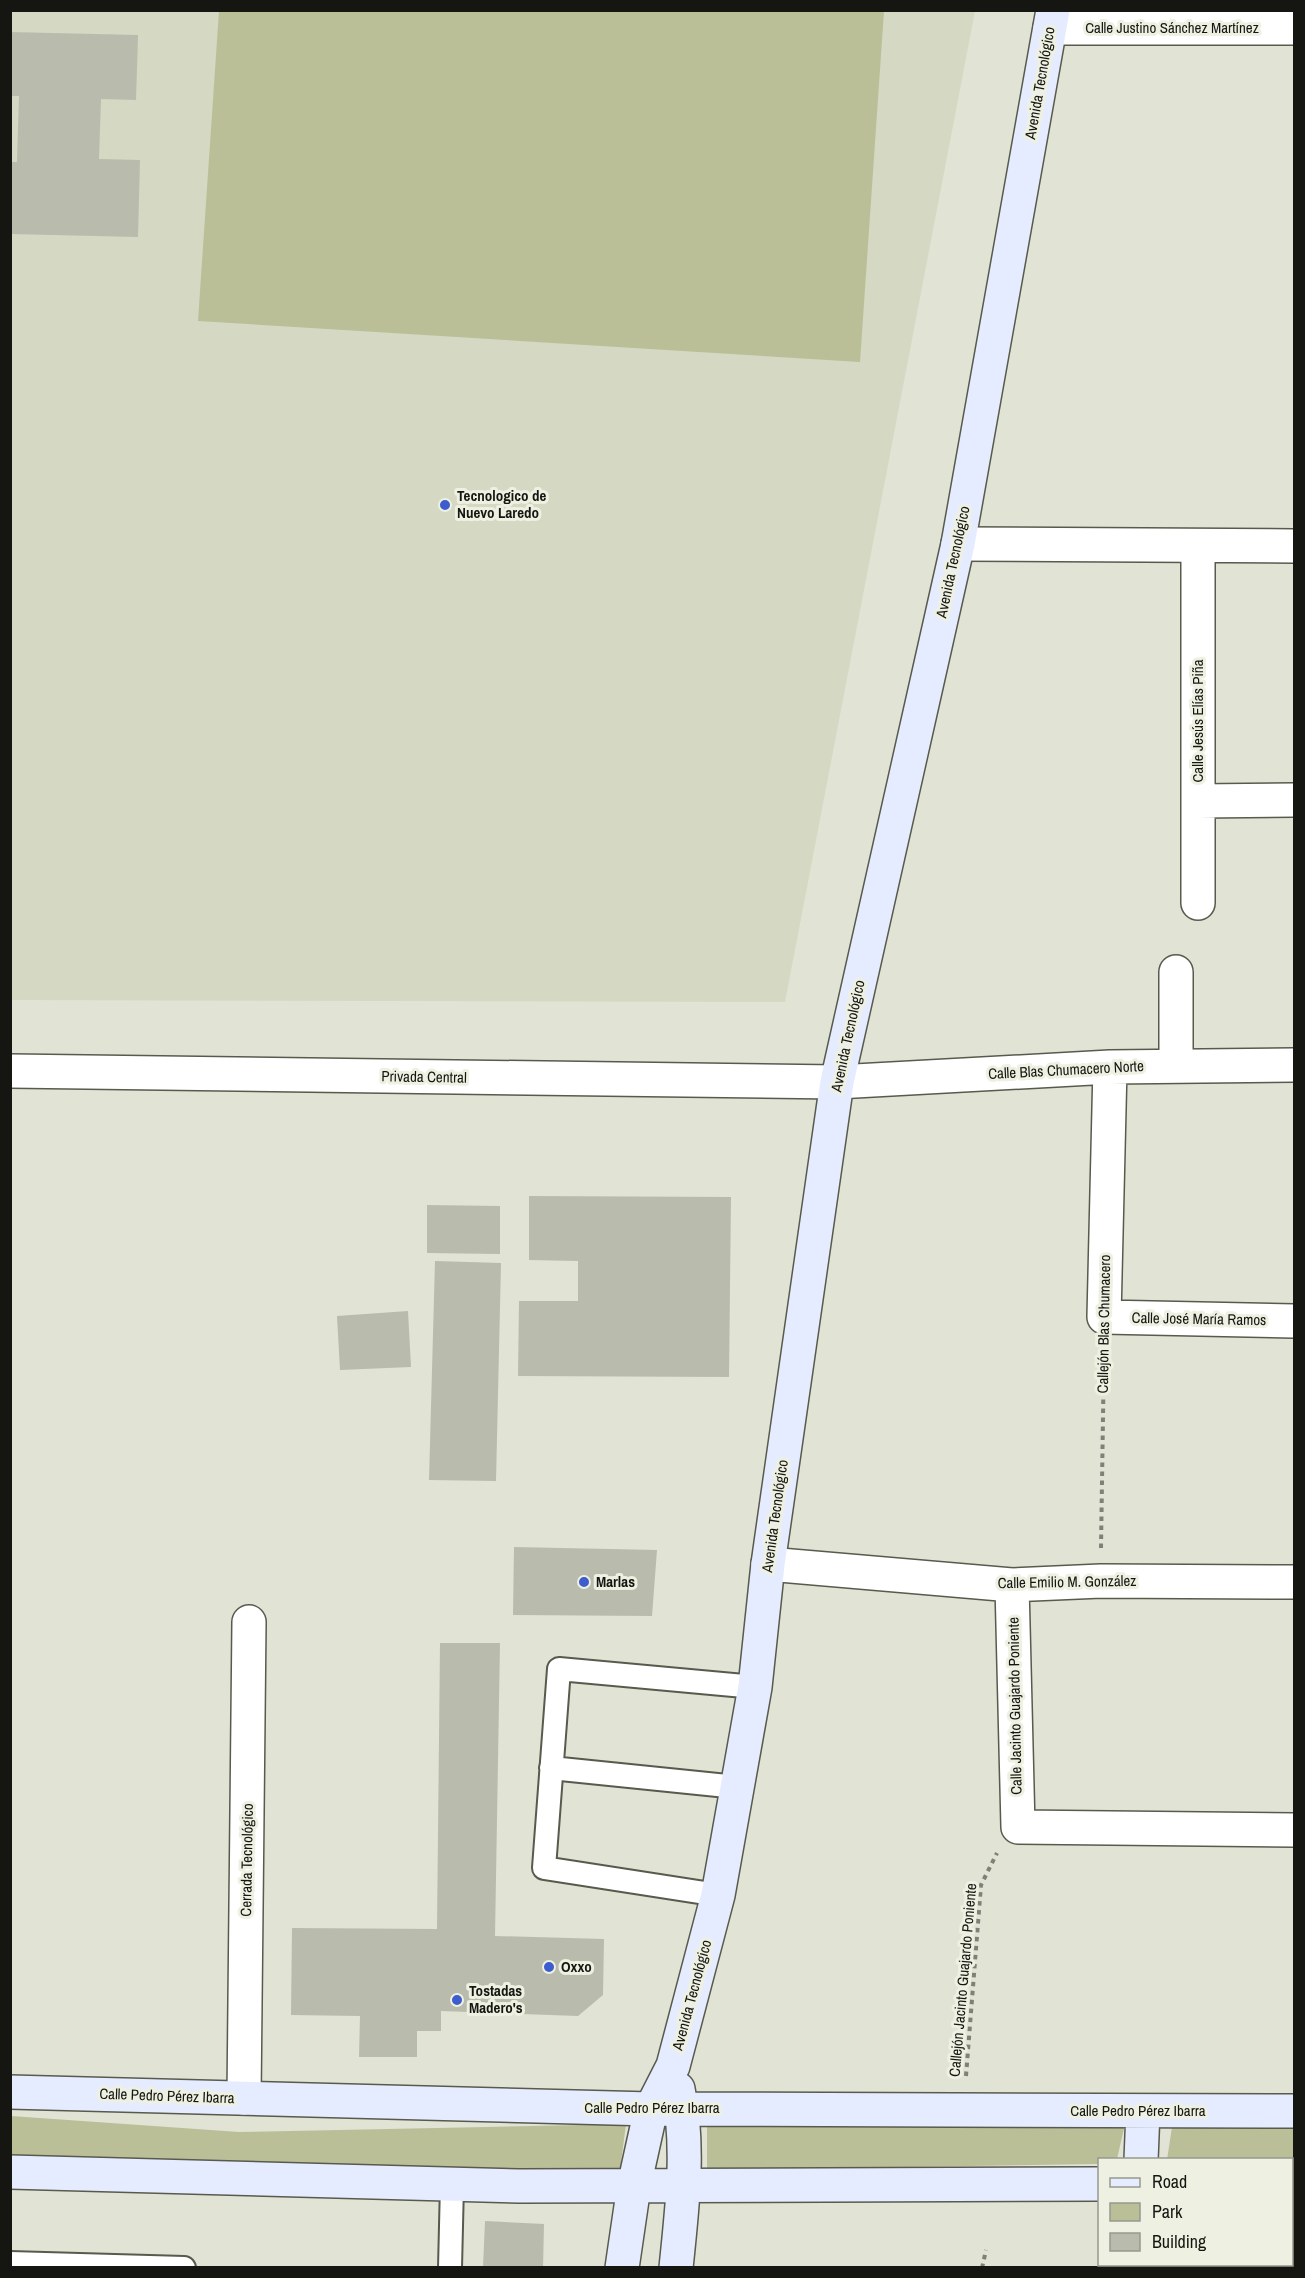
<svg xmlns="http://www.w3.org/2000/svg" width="1305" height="2278" font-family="'Archivo Narrow',sans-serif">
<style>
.built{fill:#d5d8c2}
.green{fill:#babf98}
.building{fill:#b9bbad}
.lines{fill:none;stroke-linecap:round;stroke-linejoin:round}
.lane-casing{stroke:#585a4d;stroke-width:26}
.street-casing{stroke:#585a4d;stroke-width:36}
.secondary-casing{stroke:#585a4d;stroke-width:36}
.path{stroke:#7f8177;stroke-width:4;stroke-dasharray:4.5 4.5;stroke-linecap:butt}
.lane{stroke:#fff;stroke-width:22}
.street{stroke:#fff;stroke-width:33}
.secondary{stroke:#e5ecff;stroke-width:33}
.poi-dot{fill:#3d5cce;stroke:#eef0e2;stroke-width:2}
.labels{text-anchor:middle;stroke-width:6;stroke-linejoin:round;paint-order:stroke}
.street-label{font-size:15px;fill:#151611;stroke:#eef0e2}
.poi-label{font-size:15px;font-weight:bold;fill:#151611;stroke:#eef0e2;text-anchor:start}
</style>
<rect width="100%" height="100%" fill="#e1e3d4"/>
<!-- built -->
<path class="built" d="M11,11h964l-190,991 -774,-2z"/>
<!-- green -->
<path class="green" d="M219,11h665l-24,351 -662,-41z
M11,2116l228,16 387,-8 -7,54 -608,-19z
M707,2124h418l-8,35 -17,1 -1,4 -392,6z
M1294,2126v44h-2v-10h-125l5,-33z"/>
<!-- building -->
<path class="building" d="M10,32l128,3 -2,65 -35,-1 -2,60 41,1 -2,77 -128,-3v-72h7l2,-66h-9z
M529,1196l202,1 -2,180 -211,-1 1,-75h59v-40l-49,-1z
M427,1205l73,1v48l-73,-1z
M435,1261l66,2 -5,218 -67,-1z
M408,1311l3,56 -71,3 -3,-54z
M514,1547l143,3 -5,66 -139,-1z
M440,1643h60l-5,293 109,3 -1,56 -25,21 -137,-5v20h-24v26h-58l1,-41 -69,-1 1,-87 145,1z
M485,2221l59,3 -1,44h-60z"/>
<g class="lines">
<!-- lane casing -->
<g class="lane-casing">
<path id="lane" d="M551,1768l186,19
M718,1895l-174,-27 15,-199 196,18
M10,2263l174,5
M450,2268l2,-84"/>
</g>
<!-- street casing -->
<g class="street-casing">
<path id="street" d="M1050,28h244
M958,544l336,2
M1198,801l96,-1
M1198,903v-357
M1176,1066v-94
M1110,1067l-6,250 190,4
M10,1071l827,11 273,-15 184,-2
M768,1564l244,21 89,-4 193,1
M1012,1585l6,242 276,3
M244,2098l5,-476"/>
</g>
<!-- secondary casing -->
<g class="secondary-casing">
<path id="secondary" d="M10,2092l641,17 643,2
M1141,2160l2,-49
M10,2172l509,14 581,-2
M1292,2184h2
M622,2268l12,-82 17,-77 22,-43 45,-171 37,-208 13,-123 69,-482 121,-538 95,-534
M676,2268c6,-60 14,-120 2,-179"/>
</g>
<!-- path -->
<path class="path" d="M1101,1548l3,-197
M966,2076l15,-191 16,-32
M982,2268l4,-18"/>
<!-- lane -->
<use href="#lane" class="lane"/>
<!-- street -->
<use href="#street" class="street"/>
<!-- secondary -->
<use href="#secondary" class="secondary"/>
</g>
<!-- markers -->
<g class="poi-dot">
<circle cx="445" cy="505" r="6"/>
<circle cx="584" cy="1582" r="6"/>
<circle cx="549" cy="1967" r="6"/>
<circle cx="457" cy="2000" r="6"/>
</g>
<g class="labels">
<!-- street labels -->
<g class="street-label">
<text x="1172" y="33">Calle Justino Sánchez Martínez</text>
<text transform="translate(1040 83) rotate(-80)" y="5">Avenida Tecnológico</text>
<text transform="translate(953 562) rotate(-78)" y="5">Avenida Tecnológico</text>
<text transform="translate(1198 721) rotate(-90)" y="5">Calle Jesús Elías Piña</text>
<text transform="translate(848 1036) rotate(-78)" y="5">Avenida Tecnológico</text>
<text transform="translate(1066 1070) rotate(-3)" y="5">Calle Blas Chumacero Norte</text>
<text transform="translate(424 1077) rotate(1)" y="5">Privada Central</text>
<text transform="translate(1199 1319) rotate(1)" y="5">Calle José María Ramos</text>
<text transform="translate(1104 1324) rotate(-89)" y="5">Callejón Blas Chumacero</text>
<text transform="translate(775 1516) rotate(-82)" y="5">Avenida Tecnológico</text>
<text transform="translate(1067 1582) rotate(-1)" y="5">Calle Emilio M. González</text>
<text transform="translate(1015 1706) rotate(-91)" y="5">Calle Jacinto Guajardo Poniente</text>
<text transform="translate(247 1860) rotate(-89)" y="5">Cerrada Tecnológico</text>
<text transform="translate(963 1980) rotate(-85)" y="5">Callejón Jacinto Guajardo Poniente</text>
<text transform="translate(692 1995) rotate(-75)" y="5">Avenida Tecnológico</text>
<text transform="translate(167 2096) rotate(2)" y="5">Calle Pedro Pérez Ibarra</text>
<text x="652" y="2113">Calle Pedro Pérez Ibarra</text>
<text x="1138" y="2116">Calle Pedro Pérez Ibarra</text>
</g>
<!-- poi labels -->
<g class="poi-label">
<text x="457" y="501">Tecnologico de<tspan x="457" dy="17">Nuevo Laredo</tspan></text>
<text x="596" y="1587">Marlas</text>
<text x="561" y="1972">Oxxo</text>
<text x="469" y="1996">Tostadas<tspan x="469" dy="17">Madero's</tspan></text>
</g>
</g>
<!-- border -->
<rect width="1305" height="2278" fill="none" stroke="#151611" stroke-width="24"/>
<!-- legend -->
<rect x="1098" y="2158" width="195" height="108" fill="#eef0e2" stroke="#97998e" stroke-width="1.5"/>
<rect x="1110" y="2178" width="30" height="9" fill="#e5ecff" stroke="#97998e" stroke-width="1.5"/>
<text x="1152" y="2188" font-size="18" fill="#151611">Road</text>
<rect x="1110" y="2203" width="30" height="18" fill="#babf98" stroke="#97998e" stroke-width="1.5"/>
<text x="1152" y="2218" font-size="18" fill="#151611">Park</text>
<rect x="1110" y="2233" width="30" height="18" fill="#b9bbad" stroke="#97998e" stroke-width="1.5"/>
<text x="1152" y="2248" font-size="18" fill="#151611">Building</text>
</svg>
